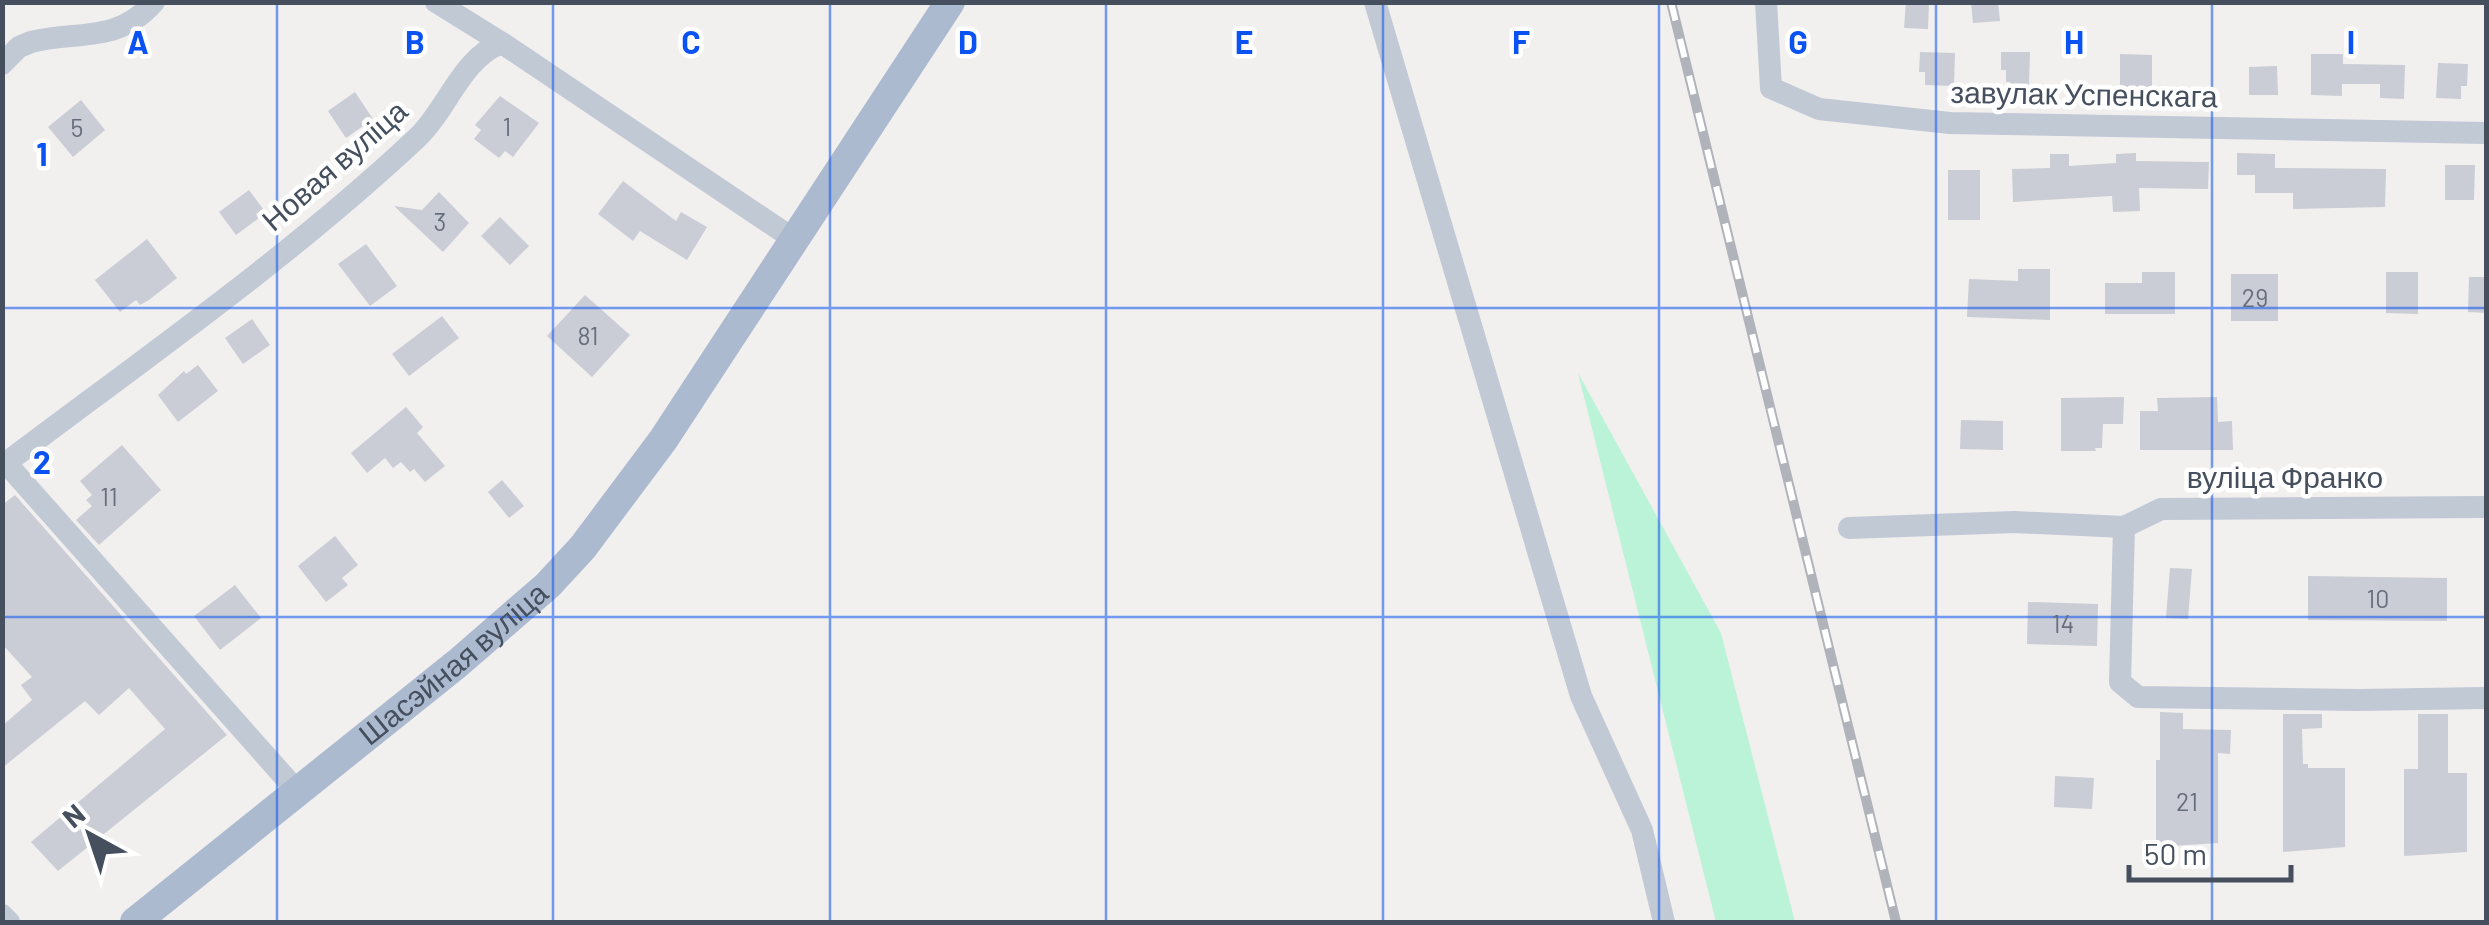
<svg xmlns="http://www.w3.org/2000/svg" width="2489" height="925" font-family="Barlow,sans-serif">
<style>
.green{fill:#baf3d7}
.building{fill:#cacdd5}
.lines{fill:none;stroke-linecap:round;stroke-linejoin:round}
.minor{stroke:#c1c9d5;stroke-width:22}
.major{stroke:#acbad0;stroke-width:30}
.rail-casing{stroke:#b0b3ba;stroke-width:10}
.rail{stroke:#fff;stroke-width:6;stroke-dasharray:19;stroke-linecap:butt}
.grid{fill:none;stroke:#0a52f1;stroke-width:2.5;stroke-opacity:0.55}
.labels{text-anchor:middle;stroke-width:9;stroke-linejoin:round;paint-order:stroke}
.number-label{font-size:25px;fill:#666e7c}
.street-label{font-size:30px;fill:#454f5e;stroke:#fff}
.grid-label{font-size:32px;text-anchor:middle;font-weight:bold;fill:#0a52f1;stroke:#fff;stroke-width:9;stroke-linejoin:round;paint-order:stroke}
</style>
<rect width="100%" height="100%" fill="#f2efef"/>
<!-- green -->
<path class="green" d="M1578,373l143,260 74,289h-79z"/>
<!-- building -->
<path class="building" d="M1906,2h23l-1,27 -24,-1z
M1971,2h27l2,19 -27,2z
M1920,52l35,1 -1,33 -29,-1v-13h-6z
M2001,52h29l-1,34h-18l-1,-4h-4v-12h-5z
M2120,54l32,1v36h-32z
M2311,54h32v10l62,1 -1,34 -24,-1v-14h-38v12l-31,-1z
M2438,63l30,1 -1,22h-6v13l-25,-1z
M2277,66l1,29h-29v-28z
M355,92l18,27 -27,19 -18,-27z
M500,96l39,27 -26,34 -8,-6 -6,7 -25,-19 7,-9 -6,-5z
M81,100l24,30 -32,27 -25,-30z
M2136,153v8l73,1 -1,27 -69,-1 1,23 -27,1 -1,-16 -99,6 -1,-33 38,-1v-14h19v12l47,-3v-9z
M2237,153l38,1v14l111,1 -1,38 -92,2v-16h-38v-18h-18z
M2445,165h30l-1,35h-29z
M1948,170h32v50h-32z
M623,181l53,40 5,-9 26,15 -20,33 -47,-29 -7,10 -35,-27z
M249,190l14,19 -7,5 3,4 -23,17 -17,-23z
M439,192l30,31 -26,29 -49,-46 28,4z
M500,217l29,29 -19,19 -29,-29z
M147,239l30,39 -28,22 -9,5 -4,-5 -16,12 -25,-32z
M366,244l31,42 -27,20 -32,-42z
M2018,269h32v51l-83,-3 2,-38 49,2z
M2142,272h33v42h-70v-31h37z
M2386,272h32v42l-32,-1z
M2231,274h47v47h-47z
M2469,277h17v36l-18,-1z
M585,295l45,40 -38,42 -45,-41z
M442,316l17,22 -50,38 -17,-22z
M252,319l18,26 -27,19 -18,-26z
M198,365l20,26 -40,31 -20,-27 26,-24 2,3z
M2124,397l-1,27h-20l-1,24h-7l1,3h-35v-53z
M2217,397l1,25 14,-1 1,29h-93v-39h18l-1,-13z
M406,407l17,20 -6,6 28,33 -20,16 -11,-13 -4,3 -9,-10 -8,6 -8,-10 -18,15 -16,-20z
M1961,420l42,1v29l-43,-1z
M122,445l39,45 -62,55 -23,-25 16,-14 -6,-6 6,-5 -12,-14z
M502,480l22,26 -15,12 -21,-26z
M15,495l212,240 -169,136 -27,-29 134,-113 -36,-41 -30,27 -14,-14 -83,67v-42l30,-26 -11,-15 11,-8 -30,-33v-139z
M335,536l23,29 -16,13 6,7 -22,17 -28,-36z
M2170,568l22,1 -4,50 -22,-1z
M2308,576l139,2v43l-139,-1z
M235,585l26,33 -41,32 -26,-34z
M2028,602l70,2 -1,42 -70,-2z
M2160,712l23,1v16l48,1 -1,24 -12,-1v90l-62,4v-87h4z
M2283,714h39v14l-20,1 1,35h5v4h37v79l-62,5z
M2418,714h30v59h19v79l-63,4v-87h14z
M2055,776l39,2 -2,31 -38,-2z"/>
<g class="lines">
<!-- minor -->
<path class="minor" d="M436,2l66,41
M1375,2l206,694 61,134 22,92
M1766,2l5,86 48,21 131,14 536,10
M2,64l17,-17 12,-5c48,-12 86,2 123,-40
M2,462l4,1 291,328
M6,463c139,-105 284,-206 411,-325 30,-28 45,-81 85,-95l293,197
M2124,527l-4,155 18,15 221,3 127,-2
M1849,528l165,-6 110,5 37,-18 325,-2
M2,915l7,7"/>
<!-- major -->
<path class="major" id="s1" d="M135,922l323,-259 90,-78 35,-38 80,-107 287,-438"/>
<!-- rail casing -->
<g class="rail-casing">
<path id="rail" d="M1671,2l225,920"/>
</g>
<!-- rail -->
<use href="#rail" class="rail"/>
</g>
<!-- grid -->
<path class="grid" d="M277,2v920M553,2v920M830,2v920M1106,2v920M1383,2v920M1659,2v920M1936,2v920M2212,2v920M2,308h2484M2,617h2484"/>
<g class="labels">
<!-- number labels -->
<g class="number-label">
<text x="507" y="136">1</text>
<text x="77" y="137">5</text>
<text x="440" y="231">3</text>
<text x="2255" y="307">29</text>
<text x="588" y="345">81</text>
<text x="109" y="506">11</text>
<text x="2378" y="608">10</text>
<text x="2063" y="633">14</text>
<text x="2187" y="811">21</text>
</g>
<!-- street labels -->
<g class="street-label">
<text transform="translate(2084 95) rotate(1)" y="10">завулак Успенскага</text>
<text transform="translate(335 166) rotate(-41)" y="10">Новая вуліца</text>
<text x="2285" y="488">вуліца Франко</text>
<text dy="10" stroke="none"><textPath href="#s1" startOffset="410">Шасэйная вуліца</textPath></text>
</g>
</g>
<g class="grid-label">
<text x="138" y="54">A</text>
<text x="415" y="54">B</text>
<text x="691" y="54">C</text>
<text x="968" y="54">D</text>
<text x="1244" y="54">E</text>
<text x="1521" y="54">F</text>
<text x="1798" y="54">G</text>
<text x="2074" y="54">H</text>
<text x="2351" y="54">I</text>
<text x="42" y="166">1</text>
<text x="42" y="474">2</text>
</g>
<!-- border -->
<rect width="2489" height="925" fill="none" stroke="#454f5e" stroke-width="10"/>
<!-- north arrow -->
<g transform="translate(90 835) rotate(320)" stroke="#ffffff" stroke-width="8" paint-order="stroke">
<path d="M0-8L18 38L0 25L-18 38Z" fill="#454f5e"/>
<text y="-15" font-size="28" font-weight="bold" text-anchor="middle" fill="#454f5e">N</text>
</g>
<!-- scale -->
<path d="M2129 865v15h162v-15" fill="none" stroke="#454f5e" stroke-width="5"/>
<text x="2144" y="865" font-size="30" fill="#454f5e" stroke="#ffffff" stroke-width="8" paint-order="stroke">50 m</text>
</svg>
